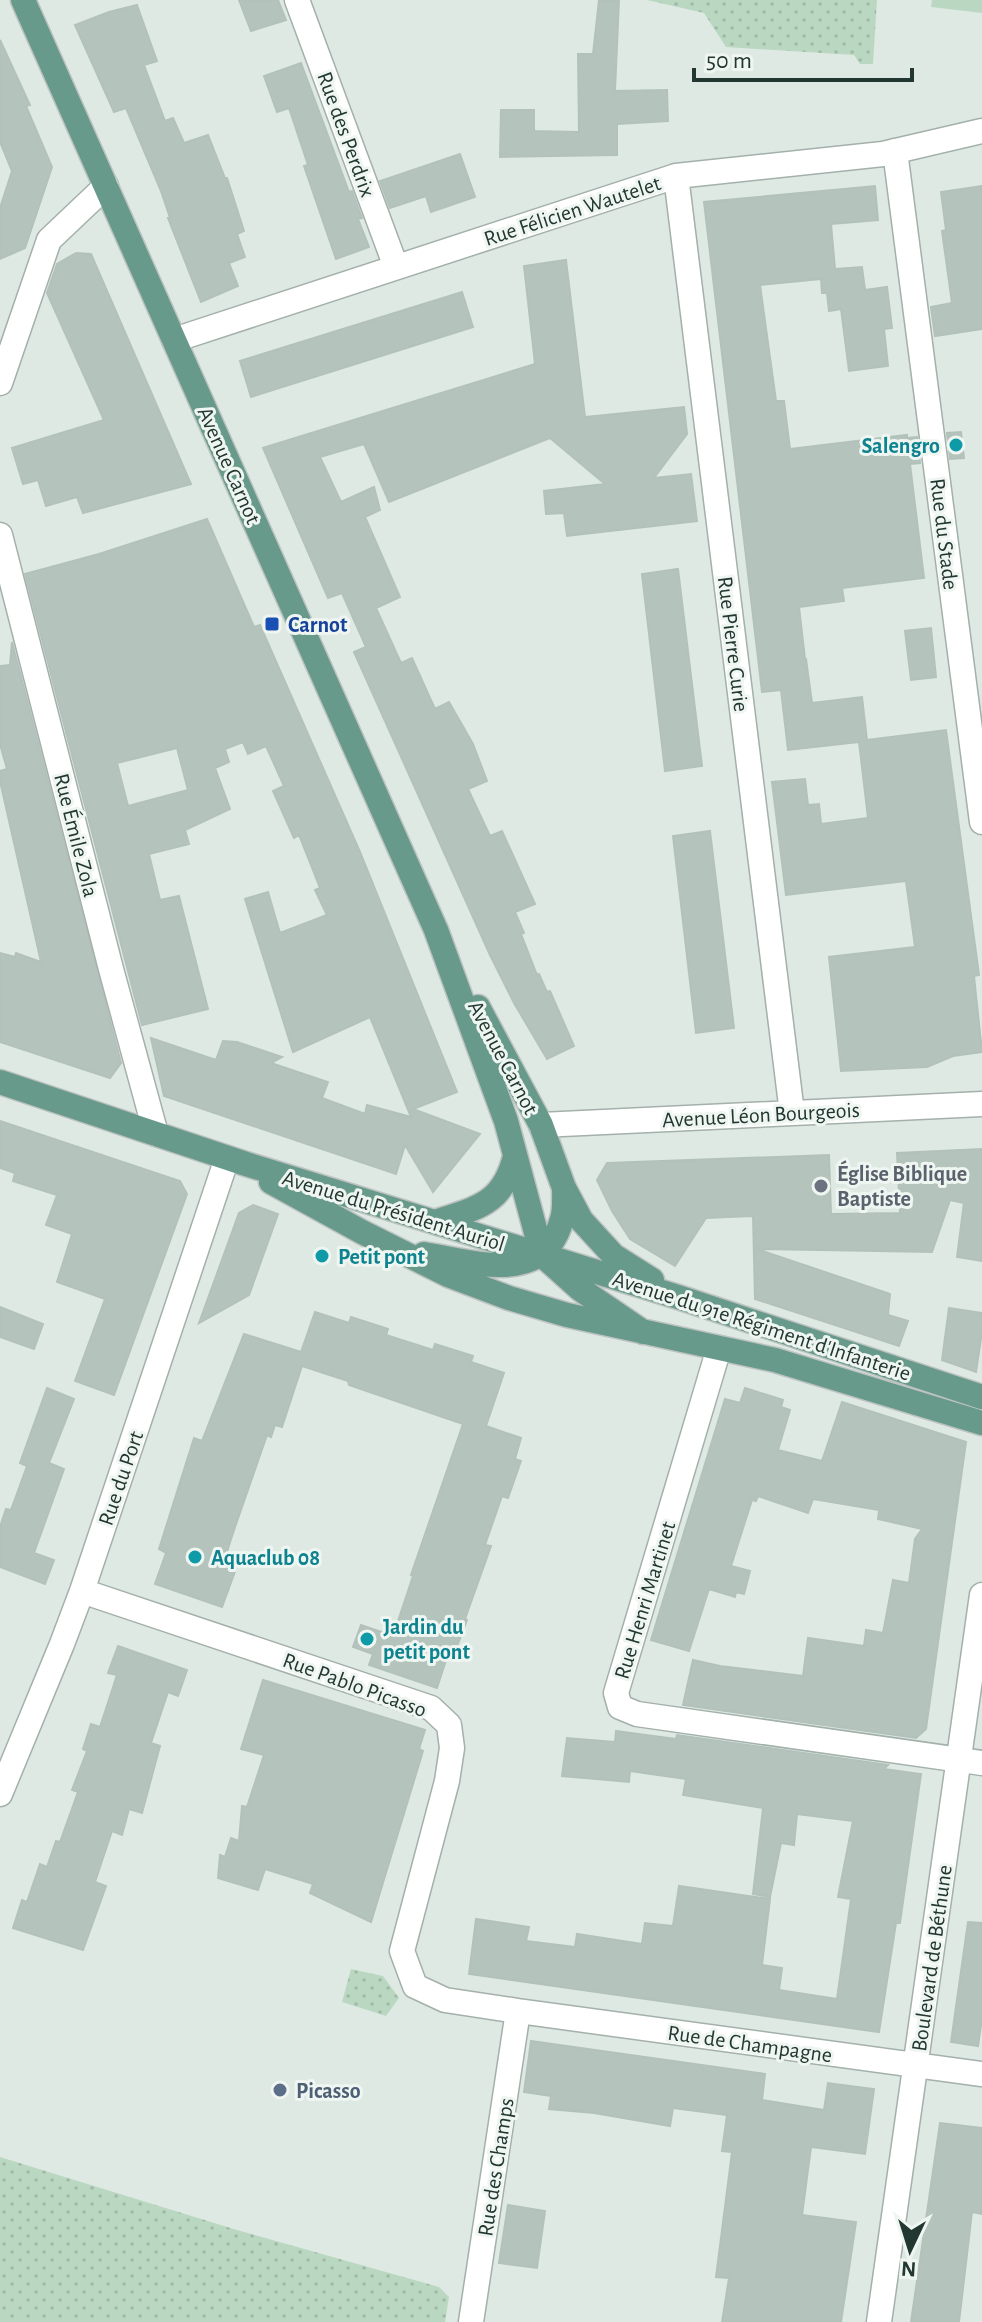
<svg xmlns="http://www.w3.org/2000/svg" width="982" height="2322" font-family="'Alegreya Sans',sans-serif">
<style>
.grass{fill:url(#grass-dots)}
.pitch{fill:#bad8c1}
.building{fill:#b5c3bd;stroke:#b2c2bb;stroke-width:2;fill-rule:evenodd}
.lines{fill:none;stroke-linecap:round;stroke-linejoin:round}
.minor-casing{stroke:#a3b0ab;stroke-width:27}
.major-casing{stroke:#bdc3c1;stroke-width:27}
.minor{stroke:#fff;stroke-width:24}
.major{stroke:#689a8b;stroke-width:24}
.culture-dot{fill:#0f9aa8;stroke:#eff6f2;stroke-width:3}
.transit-dot{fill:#1a4fb4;stroke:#eff6f2;stroke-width:3}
.worship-dot{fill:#6b7280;stroke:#eff6f2;stroke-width:3}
.service-dot{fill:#5c6f8a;stroke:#eff6f2;stroke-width:3}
.labels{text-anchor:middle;stroke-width:6;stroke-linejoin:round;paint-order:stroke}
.street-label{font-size:22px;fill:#223731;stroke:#eff6f2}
.culture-label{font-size:22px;font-weight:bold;fill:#0d838f;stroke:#eff6f2;text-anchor:start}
.transit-label{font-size:22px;font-weight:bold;fill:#164399;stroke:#eff6f2;text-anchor:start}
.worship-label{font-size:22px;font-weight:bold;fill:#5b616d;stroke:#eff6f2;text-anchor:start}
.service-label{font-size:22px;font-weight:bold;fill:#4e5e75;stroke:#eff6f2;text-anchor:start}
</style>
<defs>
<pattern id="grass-dots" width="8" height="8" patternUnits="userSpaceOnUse" patternTransform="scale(2)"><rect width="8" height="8" fill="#bad8c1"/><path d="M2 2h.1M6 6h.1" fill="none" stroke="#a0baa6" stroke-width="1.8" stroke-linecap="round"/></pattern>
</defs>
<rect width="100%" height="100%" fill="#dfe9e4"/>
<!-- grass -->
<path class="grass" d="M647,0h230l-4,64h-13l-6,-9 -128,-8 -22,-34z
M351,1969l32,7 16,22 -13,18 -44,-14z
M0,2157l237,73 202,57 10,10 -4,25h-445z"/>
<!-- pitch -->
<path class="pitch" d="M932,0h50v13l-51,-6z"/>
<!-- building -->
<path class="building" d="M239,0h39l8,20 -35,11z
M599,0h20l-4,91 52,-1 1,31 -51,3v31l-117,2 1,-47h33v21l45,1 -1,-78h15z
M137,5l20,56 -13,4 21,56 8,-3 11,25 24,-8 17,43h2l17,53 -7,3 8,23 -16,6 9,23 -37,16 -33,-84h2l-9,-27 -35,-83 -12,4 -39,-87 34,-13z
M0,40l30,65 -4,1 26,61 -27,81 -25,11v-51l12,-37 -12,-29z
M301,63l48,129 3,-1 10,27 -4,1 11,28 -33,12 -32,-93 4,-1 -19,-57 -12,4 -13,-36z
M460,154l15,43 -44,15 -5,-16 -36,12 -10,-27z
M875,186l3,34 -47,4 4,45 27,-2 3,23 22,-3 5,41 -8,1 4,37 -39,5 -8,-62 -12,2 -2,-18h-5l-1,-14 -61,6 16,116h8l6,48 117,-14v3l10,-1 3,26 -10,1 14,114 -82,10 2,13 -45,6 6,52h1l6,44 50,-6 5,43 79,-10 33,245 -5,1 8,76 -29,4 -26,11 -86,4 -12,-114 86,-10 -9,-66 -120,14 -14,-113 33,-3 3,26 11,-1 2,20 47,-6 -9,-76 -71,8 -7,-60 -19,2 -58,-490z
M982,186v143l-47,7 -4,-29 21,-4 -10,-72 4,-1 -5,-38z
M76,253l15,1 100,230 -108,29 -6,-16 -31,9 -8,-26 -15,4 -11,-36 92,-28 -57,-127 10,-29z
M566,260l19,157 99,-10 3,27 -33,44 37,-4 6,47 -130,15 -3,-23 -18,1 -2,-23 61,-7 -55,-46 -161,64 -25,-58 -44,13 21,45 33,-15 6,23 -15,7 35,80 -24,11 25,55 11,-5 23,51 14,-7 24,42 14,37 -19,8 22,47 12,-5 33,73 -20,8 9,21 -3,1 16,41 2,-1 8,18 3,-1 24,55 -27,13 -33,-56 -24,-48 -136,-303 12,-5 -24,-54 -14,5 -65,-150 272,-84 -11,-98z
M462,292l11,35 -222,70 -11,-36z
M961,432l3,26 -14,1 -3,-26z
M207,519l47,108 6,-2 100,227 97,240 -44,17 67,25 -47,58 -28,-47 -9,29 -232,-78 -13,-58 65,22 7,-19 14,1 45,15 -11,6 57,19 -6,16 43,16 2,-9 44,12 -41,-100 -77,35 -48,-153 23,-7 12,41 47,-18 -12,-25 5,-2 -21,-53 -5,3 -21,-47 11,-5 -18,-40 -18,8 -5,-12 -18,7 4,13 -14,6 15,41 -45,21 4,14 -40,10 11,46 19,-4 29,113 -66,16 -117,-451 74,-20zM177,748l11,42 -60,16 -11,-43z
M678,569l24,197 -37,5 -23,-197z
M931,628l5,49 -25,3 -6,-49z
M12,642l109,421 -11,15 -110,-36v-89l15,4 1,-4 25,9 -41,-181v-10l7,-2 -7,-25v-78l10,-1z
M710,831l24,197 -38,5 -23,-197z
M0,1121l180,60 7,13 -73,201 -39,-14 30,-82 -48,-17 15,-48 -26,-9 11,-30 -44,-14 2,-8 -15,-5z
M982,1149v112l-25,-4 7,-54 -14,-3 -18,52 -175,-3 133,45 -2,21 20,6 -9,25 -144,-47 -2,-83 -47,2 -31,48 -45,-27 -18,-28 -15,-31 10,-17 222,-8 2,59 69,-1 -3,-60z
M253,1205l25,9 -29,81 -50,28 40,-110z
M0,1307l43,17 -9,25 -34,-12z
M949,1308l33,5v19l-6,40 -34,-12z
M315,1312l34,11 2,-6 37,12 -2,6 47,15 2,-6 38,12 -2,6 33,11 -18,53 35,12 -6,21 6,2 -13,37 -6,-2 -17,49 6,1 -26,73 2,1 -14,37 -5,-3 -11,34 -68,-23 4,-11 -20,-7 8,-22 32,11 20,-60 -2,-1 52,-151 -114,-39 -1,-4 -46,-15 -20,61 -7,-2 -4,12 -4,-2 -32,92 -11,34 13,5 -15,41 -67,-23 11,-31 -7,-4 35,-111 8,3 42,-107 57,18z
M47,1388l27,11 -25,64 15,6 -30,84 20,7 -9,24 -45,-17v-40l6,-18 5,1 16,-44 -7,-3z
M745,1388l38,12 -2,7 9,3 -12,40 44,11 20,-59 124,40 -40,287 -10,9 -233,-33 10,-45 27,6 83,10 5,-38 56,8 2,-16 17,3 10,-53 16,3 6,-44 7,-10 -44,-10 1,-9 -66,-11 -5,14 -50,-17 -2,5 -4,-1 -21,66 19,5 -6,23 -8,-2 -1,5 -26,-8 -20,62 -38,-11 74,-241 15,4z
M118,1646l69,24 -9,26 -10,-4 -17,51 9,3 -18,67 -13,-4 -7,26 -10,-4 -17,51 11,4 -23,64 -70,-22 9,-28 5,2 13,-38 7,3 9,-26 4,1 18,-50 -6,-2 15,-39 -4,-2 8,-25 9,3 17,-52 -9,-2z
M263,1680l162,50 -6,19 4,2 -52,171 -61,-29 3,-9 -48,-15 -7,21 -40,-12 2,-23 5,2 6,-19 8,3 3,-35 5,1 17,-52 -23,-6z
M616,1731l60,8 1,-4 211,30 -4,4 37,5 -21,149h-4l-17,109 -410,-58 7,-55 53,8 -3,14 49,6 2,-13 65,10 3,-21 28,3 6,-40 91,13 -8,66 20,3 -3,22 58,9 14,-100 -13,-2 15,-76 -56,-7 -3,31 -13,-2 -11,54 -17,-3 10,-86 -80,-13 3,-16 -56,-8 -1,11 -67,-6 5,-38 48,4z
M968,1922l14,1v95l-4,28 -27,-4z
M531,2041l234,33 -3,26 62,10 4,-27 46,6 -9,65 -54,-7 -9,68 54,7 -15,100h-119l7,-44 -13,-1 16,-125 -10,-1 5,-36 -54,-7 -3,18 -76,-13 -45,-4 2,-13 -27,-4z
M940,2123l42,5v86l-10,-2 -13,110h-48z
M508,2205l37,6 -8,57 -38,-5z"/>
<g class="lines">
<!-- minor casing -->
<g class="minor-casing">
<path id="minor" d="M297,0l99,267
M895,151l87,671
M676,176l116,937
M174,340l502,-164 207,-22 99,-23
M0,383l49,-143 57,-54
M0,535l111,434 45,165
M541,1125l441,-21
M719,1348l-103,345 4,14 17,7 345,49
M82,1591l349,117 18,17 3,23 -5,33 -45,170 13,35 30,14 73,11 464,63
M0,1794l62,-150 20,-53 145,-433
M471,2322l47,-311
M879,2322l103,-727"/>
</g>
<!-- major casing -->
<g class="major-casing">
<path id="major" d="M23,0l413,930 70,191 36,134 38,34 63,43
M478,1007l63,118 23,63 17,32 33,36 38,24
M0,1082l246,82 432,133 304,100
M271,1182l91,50 86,43 61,23 58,17 208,45 207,63
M435,1222c41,-14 68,-17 80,-66
M424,1254c49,8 120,33 138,-35 3,-9 2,-21 2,-31"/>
</g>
<!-- minor -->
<use href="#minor" class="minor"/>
<!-- major -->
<use href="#major" class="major"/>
</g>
<!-- markers -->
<g class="culture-dot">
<circle cx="956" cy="445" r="8"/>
<circle cx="322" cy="1256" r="8"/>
<circle cx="195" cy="1557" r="8"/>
<circle cx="367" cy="1639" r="8"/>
</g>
<rect class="transit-dot" x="264" y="616" width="16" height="16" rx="4"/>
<circle class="worship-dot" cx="821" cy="1186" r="8"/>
<circle class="service-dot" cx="280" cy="2090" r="8"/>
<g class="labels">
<!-- street labels -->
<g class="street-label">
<text transform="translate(347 134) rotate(70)" y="8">Rue des Perdrix</text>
<text transform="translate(572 210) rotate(-18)" y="8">Rue Félicien Wautelet</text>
<text transform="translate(230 465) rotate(66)" y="8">Avenue Carnot</text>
<text transform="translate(945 534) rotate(83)" y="8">Rue du Stade</text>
<text transform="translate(734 644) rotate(83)" y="8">Rue Pierre Curie</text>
<text transform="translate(77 835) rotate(76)" y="8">Rue Émile Zola</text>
<text transform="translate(504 1057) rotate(62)" y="8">Avenue Carnot</text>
<text transform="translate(761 1114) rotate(-3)" y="8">Avenue Léon Bourgeois</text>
<text transform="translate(394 1210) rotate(17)" y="8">Avenue du Président Auriol</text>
<text transform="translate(762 1325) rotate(18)" y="8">Avenue du 91e Régiment d'Infanterie</text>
<text transform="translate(120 1478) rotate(-71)" y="8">Rue du Port</text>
<text transform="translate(644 1600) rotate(-73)" y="8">Rue Henri Martinet</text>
<text transform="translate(355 1684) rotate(20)" y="8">Rue Pablo Picasso</text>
<text transform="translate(931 1958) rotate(-82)" y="8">Boulevard de Béthune</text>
<text transform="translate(750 2043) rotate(8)" y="8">Rue de Champagne</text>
<text transform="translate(495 2167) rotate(-81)" y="8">Rue des Champs</text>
</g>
<!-- culture labels -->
<g class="culture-label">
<text x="940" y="453" text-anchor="end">Salengro</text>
<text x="338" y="1264">Petit pont</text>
<text x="211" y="1565">Aquaclub 08</text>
<text x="383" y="1634">Jardin du<tspan x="383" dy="25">petit pont</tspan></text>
</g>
<!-- transit labels -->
<g class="transit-label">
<text x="288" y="632">Carnot</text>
</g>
<!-- worship labels -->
<g class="worship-label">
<text x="837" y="1181">Église Biblique<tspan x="837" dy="25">Baptiste</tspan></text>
</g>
<!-- service labels -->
<g class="service-label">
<text x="296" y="2098">Picasso</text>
</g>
</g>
<!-- north arrow -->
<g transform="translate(910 2250) rotate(184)" stroke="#eff6f2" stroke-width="6" paint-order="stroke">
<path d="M0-6L14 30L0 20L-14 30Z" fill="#223731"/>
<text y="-12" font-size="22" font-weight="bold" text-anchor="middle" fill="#223731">N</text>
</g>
<!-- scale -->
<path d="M694 68v12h218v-12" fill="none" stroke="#223731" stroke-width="4"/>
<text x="706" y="68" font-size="24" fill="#223731" stroke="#eff6f2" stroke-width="6" paint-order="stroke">50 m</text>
</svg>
